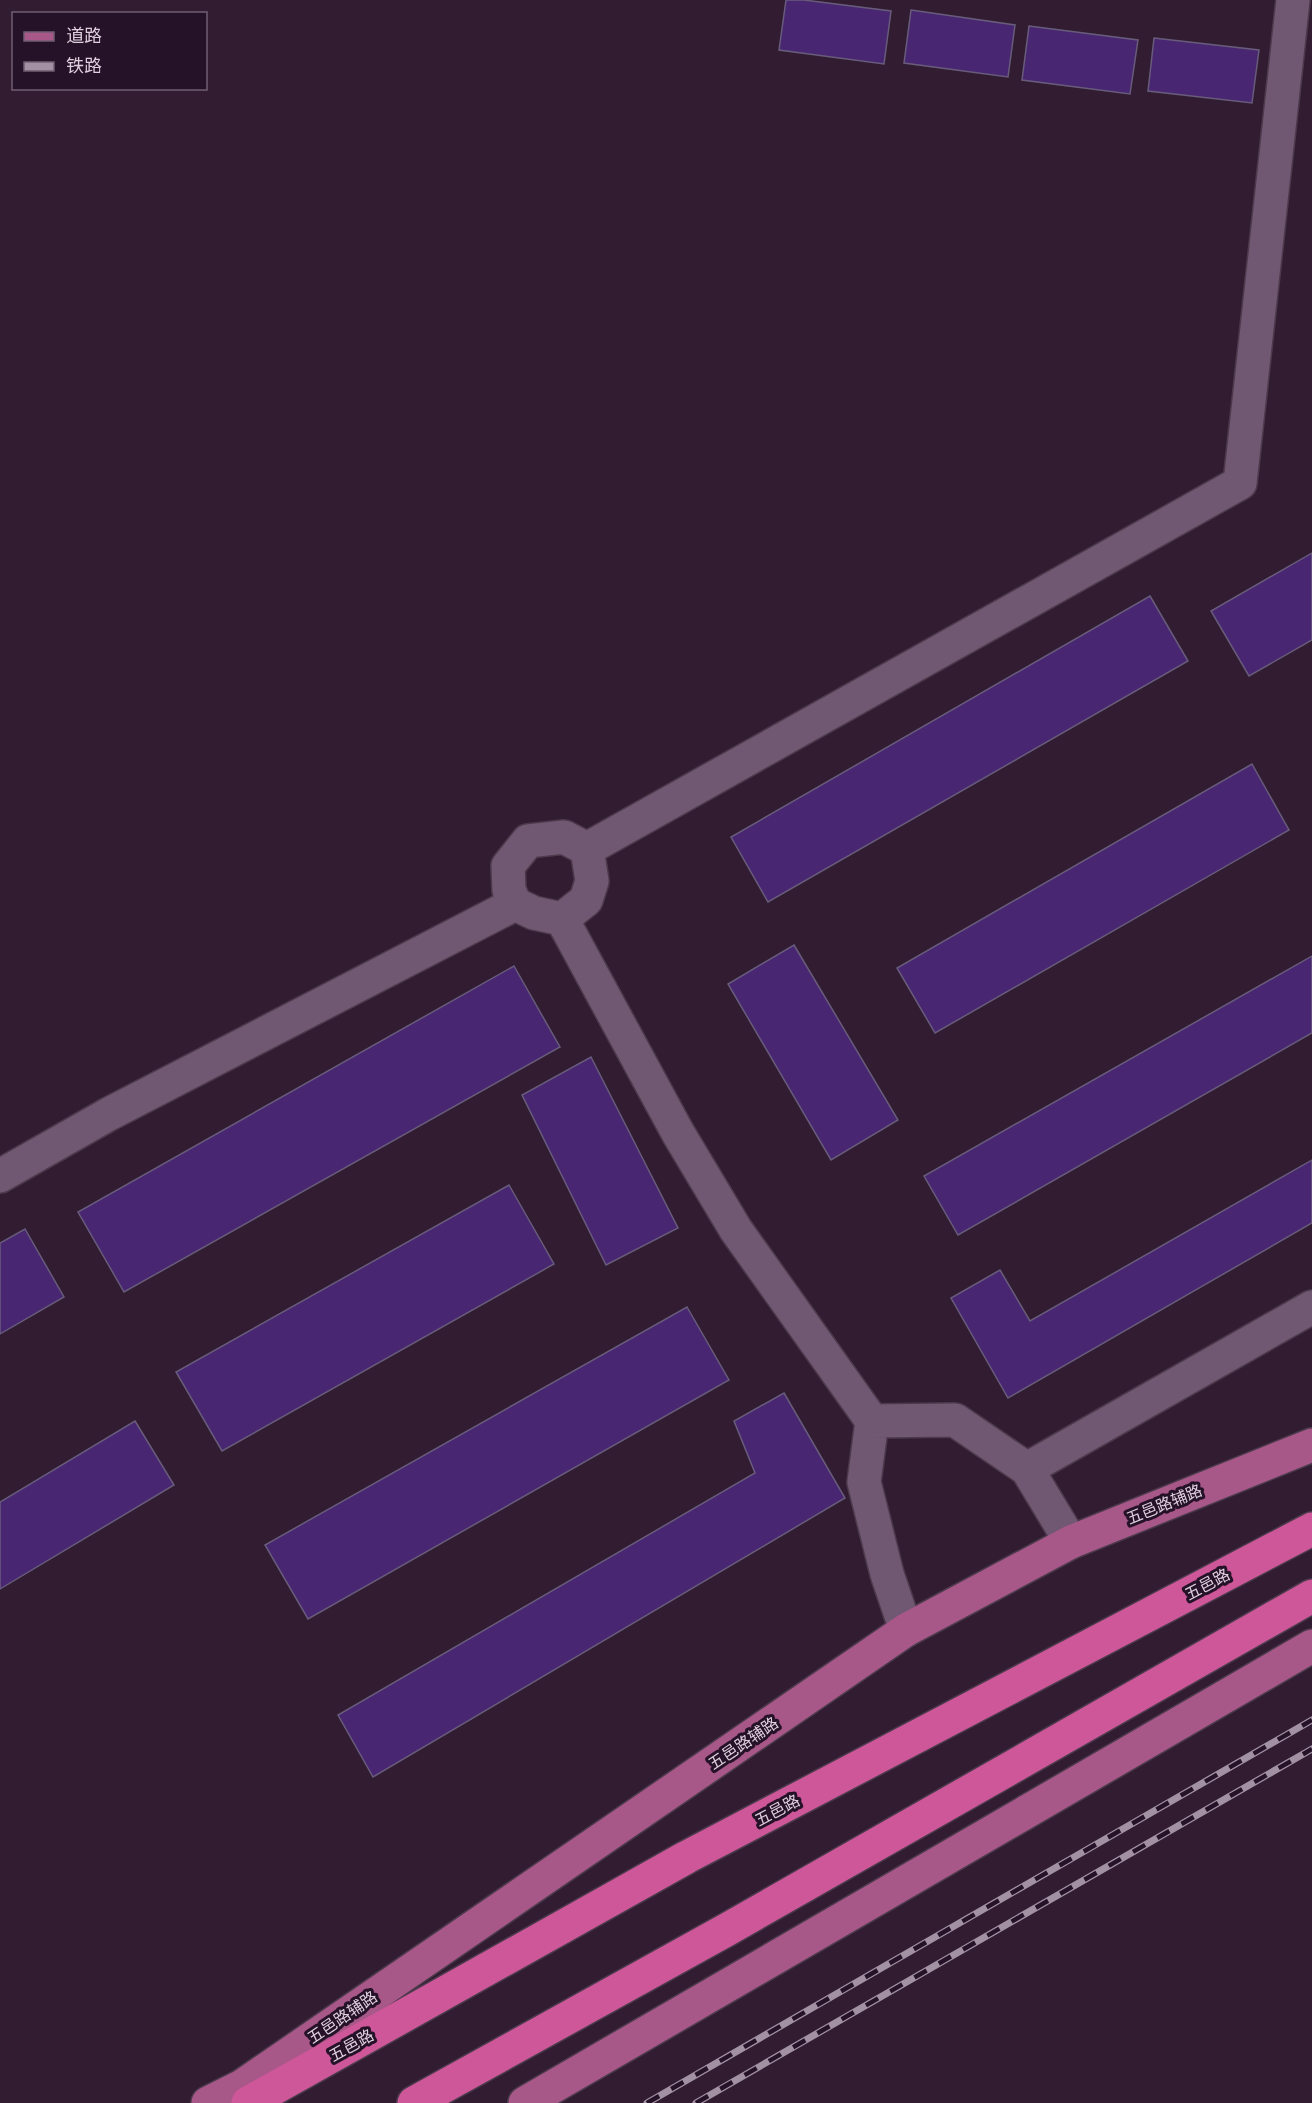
<svg xmlns="http://www.w3.org/2000/svg" width="1312" height="2103" font-family="Ubuntu,'Noto Sans SC',sans-serif">
<style>
.building{fill:#492671;stroke:#685c7b;stroke-width:1.5}
.lines{fill:none;stroke-linecap:round;stroke-linejoin:round}
.minor-casing{stroke:#4c3a4c;stroke-width:36}
.major-casing{stroke:#4c3a4c;stroke-width:36}
.highway-casing{stroke:#4c3a4c;stroke-width:36}
.minor{stroke:#715872;stroke-width:33}
.major{stroke:#a85789;stroke-width:33}
.highway{stroke:#cd5799;stroke-width:33}
.rail-casing{stroke:#a291a2;stroke-width:7}
.rail{stroke:#261228;stroke-width:4.5;stroke-dasharray:14;stroke-linecap:butt}
.labels{text-anchor:middle;stroke-width:6;stroke-linejoin:round;paint-order:stroke}
.street-label{font-size:16px;fill:#dfd0df;stroke:#261228}
</style>
<rect width="100%" height="100%" fill="#311c32"/>
<!-- building -->
<path class="building" d="M786,0h18l87,11 -7,53 -105,-14z
M911,10l104,15 -7,52 -104,-14z
M1029,26l109,14 -8,54 -108,-14z
M1154,38l105,12 -7,53 -104,-12z
M1312,553v87l-63,36 -38,-65z
M1150,596l38,65 -420,241 -37,-65z
M1252,764l37,66 -354,203 -38,-65z
M794,945l104,175 -67,40 -103,-176z
M1312,956v77l-354,202 -34,-59z
M514,966l46,81 -436,245 -46,-80z
M591,1057l87,171 -72,37 -84,-170z
M1312,1160v63l-304,175 -57,-100 49,-28 30,51z
M509,1185l45,79 -332,187 -46,-79z
M25,1229l39,68 -64,37v-91z
M687,1307l42,73 -421,239 -43,-74z
M784,1393l61,105 -472,279 -35,-62 417,-242 -21,-52z
M135,1421l39,64 -174,104v-87z"/>
<g class="lines">
<!-- minor casing -->
<g class="minor-casing">
<path id="minor" d="M564,837l23,12 5,32 -6,19 -24,19 -28,-6 -19,-9 -6,-14 -1,-24 20,-25z
M587,849l653,-366 53,-483
M562,919l116,214 58,97 136,191 -8,61 23,92 19,56
M0,1176l109,-62 406,-210
M872,1421l83,-1 72,49 44,73
M1027,1469l285,-162"/>
</g>
<!-- major casing -->
<g class="major-casing">
<path id="major" d="M208,2103l34,-17 664,-456 165,-88 241,-97
M525,2103l787,-457"/>
</g>
<!-- highway casing -->
<g class="highway-casing">
<path id="highway" d="M248,2103l439,-246 625,-328
M414,2103l314,-174 584,-333"/>
</g>
<!-- minor -->
<use href="#minor" class="minor"/>
<!-- major -->
<use href="#major" class="major"/>
<!-- highway -->
<use href="#highway" class="highway"/>
<!-- rail casing -->
<g class="rail-casing">
<path id="rail" d="M647,2103l665,-383
M696,2103l616,-354"/>
</g>
<!-- rail -->
<use href="#rail" class="rail"/>
</g>
<g class="labels">
<!-- street labels -->
<g class="street-label">
<text transform="translate(1164 1504) rotate(-22)" y="6">五邑路辅路</text>
<text transform="translate(1207 1584) rotate(-28)" y="6">五邑路</text>
<text transform="translate(743 1743) rotate(-34)" y="6">五邑路辅路</text>
<text transform="translate(777 1810) rotate(-28)" y="6">五邑路</text>
<text transform="translate(342 2017) rotate(-34)" y="6">五邑路辅路</text>
<text transform="translate(351 2045) rotate(-29)" y="6">五邑路</text>
</g>
</g>
<!-- legend -->
<rect x="12" y="12" width="195" height="78" fill="#261228" stroke="#705e71" stroke-width="1.5"/>
<rect x="24" y="32" width="30" height="9" fill="#a85789" stroke="#705e71" stroke-width="1.5"/>
<text x="66" y="42" font-size="18" fill="#dfd0df">道路</text>
<rect x="24" y="62" width="30" height="9" fill="#a291a2" stroke="#705e71" stroke-width="1.5"/>
<text x="66" y="72" font-size="18" fill="#dfd0df">铁路</text>
</svg>
